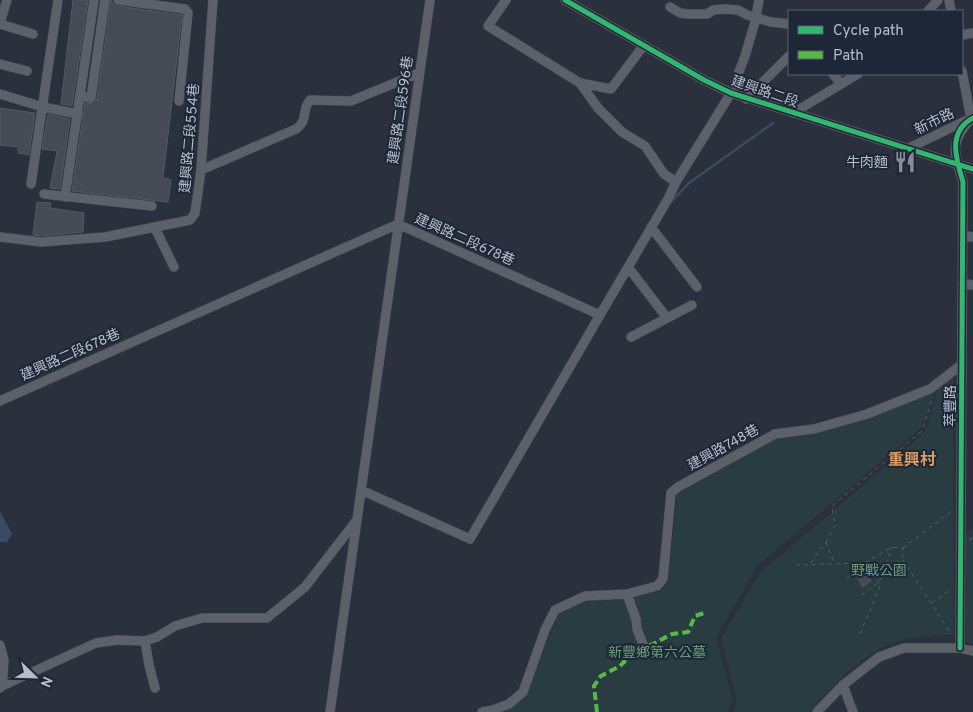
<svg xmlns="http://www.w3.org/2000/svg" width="973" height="712" font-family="Overpass,'Noto Sans TC',sans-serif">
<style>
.green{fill:#283c42}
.water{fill:#394a67}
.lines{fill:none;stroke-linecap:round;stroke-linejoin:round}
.stream{stroke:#394a67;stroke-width:2.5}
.building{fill:#454a54;stroke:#535963}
.minor-casing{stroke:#484c54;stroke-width:10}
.path{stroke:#595f66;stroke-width:1;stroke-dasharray:4 4;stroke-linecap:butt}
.minor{stroke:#5c6068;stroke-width:9}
.quiet{stroke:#58b947;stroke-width:4;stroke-dasharray:8 4;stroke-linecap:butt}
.cycleway-casing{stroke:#1e2737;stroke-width:8}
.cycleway{stroke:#33b770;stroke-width:5}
.labels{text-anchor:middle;stroke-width:4;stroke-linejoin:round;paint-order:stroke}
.street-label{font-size:14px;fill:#b6bdcc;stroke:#1e2737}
.poi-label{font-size:14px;fill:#b6bdcc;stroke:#1e2737;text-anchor:end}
.park-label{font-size:14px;fill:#6c9d7a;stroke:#1e2737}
.quarter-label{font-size:16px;font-weight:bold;fill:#da9c63;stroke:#1e2737}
</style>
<rect width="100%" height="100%" fill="#2b313c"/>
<!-- green -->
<path class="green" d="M953,376l1,258c-17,2 -39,2 -55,7 -38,12 -63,43 -90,71h-76l4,-10 -16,-64 40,-67 70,-58 94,-81 13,-45z
M934,394l-12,33 -165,139 -41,72 17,62 -6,12h-231l31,-18 32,-82 30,-11 70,-9 9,-10 9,-88 98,-55 37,-4z
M973,529v115l-7,-2v-109z"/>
<!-- water -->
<path class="water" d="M0,511l12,23 -5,8h-7z"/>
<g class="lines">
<!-- stream -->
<path class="stream" d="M670,203l19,-20 84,-60"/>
</g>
<!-- building -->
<path class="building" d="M73,0h15l-16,106 -11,-2z
M111,0l3,5 3,1 65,9 -19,163 8,2 -3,22 -96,-11 13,-88 9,1 3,-5z
M0,108l35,5 -6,42 -11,-2v-6l-18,-2z
M48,114l22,5 -10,70 -10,-1 7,-37 -15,-2z
M37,202l14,1 -1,5 34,5 -1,19 -42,4 -8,-1z
M864,571l7,10 -8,6 -7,-11z"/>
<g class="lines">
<!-- minor casing -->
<g class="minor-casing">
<path id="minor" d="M118,0l67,9 3,4 -9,88
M506,0l-18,26 92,57 18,25 24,24 23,14 19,28 12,8
M565,0l139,80 27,13 242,76
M949,0l2,11
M670,7l10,6 8,1h19l6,-4 12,-1 13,1 9,5 24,7 18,2
M928,11l10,-11
M0,23l7,-23
M0,24l33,10
M962,35l11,-2
M0,64l27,7
M962,71l9,48
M833,74l8,10
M580,83l31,6 33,-44
M0,94l43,13 35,7
M81,96l10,2 14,-98
M746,99l43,-43
M793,113l65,-39
M909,148l56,-27
M201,170l95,-41c13,-9 5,-19 14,-29l41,1 68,-28
M31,184l27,-184
M44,194l108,12
M65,197l29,-197
M651,227l46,60
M155,228l19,39
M963,235l10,2
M0,237l41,5 64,-5 85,-17 5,-7 6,-43 12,-170
M628,267l39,51
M962,283l11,2
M631,337l61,-32
M0,401l398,-177 202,91 68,-116 8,-17 55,-89 14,-37 10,-34 4,-22
M361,490l109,49 130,-224
M627,594l9,25 1,10 7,18
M145,641l4,24 6,23
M0,645l4,15 -2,26 -2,2
M960,648l3,-466c-9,-29 -14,-40 8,-63
M843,685l10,27
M2,686l94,-43 21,-3 28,1 12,-4 18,-11 27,-8h65l38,-31 51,-66
M330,712l100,-712
M482,712l11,-2 16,-6 14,-12 22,-62 10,-20 30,-14 42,-2 30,-8 6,-7 8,-86 7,-6 97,-53 39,-5 53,-15 63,-25 31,-24
M817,712l26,-27 36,-28 25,-9h56l13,3"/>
</g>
<!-- path -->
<path class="path" d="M969,540l4,-2
M826,543l9,-18 -3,-19 90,-75 11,-34
M903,548l49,-37
M903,560l48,74
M811,563l7,-11 8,-9 8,19
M796,565l65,-2 20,21 -21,50
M889,569l8,11
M884,572l8,-25
M847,578l16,-14 29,-17 11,1 -1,11 -18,13 -5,10 -19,14
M932,603l19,-14"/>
<!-- minor -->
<use href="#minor" class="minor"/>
<!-- quiet -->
<path class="quiet" d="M597,712l-3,-26 7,-10 19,-10 11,-11 13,-8 7,-2 21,-11 16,-2 7,-16 12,-4"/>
<!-- cycleway casing -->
<g class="cycleway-casing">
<path id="cycleway" d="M565,0l139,80 27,13 242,76
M960,648l3,-466c-7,-23 -16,-50 10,-64"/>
</g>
<!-- cycleway -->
<use href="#cycleway" class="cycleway"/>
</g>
<!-- icons -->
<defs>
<g id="restaurant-bare" transform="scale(1.725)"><path d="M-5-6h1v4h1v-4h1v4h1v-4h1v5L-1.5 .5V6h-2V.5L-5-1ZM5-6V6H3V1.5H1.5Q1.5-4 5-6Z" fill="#858c9a" stroke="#1e2737" stroke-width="2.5" paint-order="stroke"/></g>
</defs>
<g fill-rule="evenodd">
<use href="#restaurant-bare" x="905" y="162"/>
</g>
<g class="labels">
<!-- street labels -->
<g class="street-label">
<text transform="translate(765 91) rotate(19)" y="5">建興路二段</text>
<text transform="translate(400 110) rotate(-82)" y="5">建興路二段596巷</text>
<text transform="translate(934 121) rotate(-26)" y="5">新市路</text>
<text transform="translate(189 138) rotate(-85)" y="5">建興路二段554巷</text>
<text transform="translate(465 239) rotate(24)" y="5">建興路二段678巷</text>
<text transform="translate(70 354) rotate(-24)" y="5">建興路二段678巷</text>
<text transform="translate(950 406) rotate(-90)" y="5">萃豐路</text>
<text transform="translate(723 447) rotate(-29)" y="5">建興路748巷</text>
</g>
<!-- poi labels -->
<g class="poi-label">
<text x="888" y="167">牛肉麵</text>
</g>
<!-- park labels -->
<g class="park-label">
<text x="879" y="575">野戰公園</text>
<text x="657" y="657">新豐鄉第六公墓</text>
</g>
<!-- quarter labels -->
<g class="quarter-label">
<text x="912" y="465">重興村</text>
</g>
</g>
<!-- legend -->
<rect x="788" y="10" width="175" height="65" fill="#1e2737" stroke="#5b6373"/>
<rect x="798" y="26" width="25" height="8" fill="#33b770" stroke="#5b6373"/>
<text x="833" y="35" font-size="15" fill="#b6bdcc">Cycle path</text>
<rect x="798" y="51" width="25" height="8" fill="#58b947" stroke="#5b6373"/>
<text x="833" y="60" font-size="15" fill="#b6bdcc">Path</text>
<!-- north arrow -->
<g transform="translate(35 677) rotate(113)" stroke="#1e2737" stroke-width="4" paint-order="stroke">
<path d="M0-4L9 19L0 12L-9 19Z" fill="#b6bdcc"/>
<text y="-8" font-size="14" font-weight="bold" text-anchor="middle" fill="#b6bdcc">N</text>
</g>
</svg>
